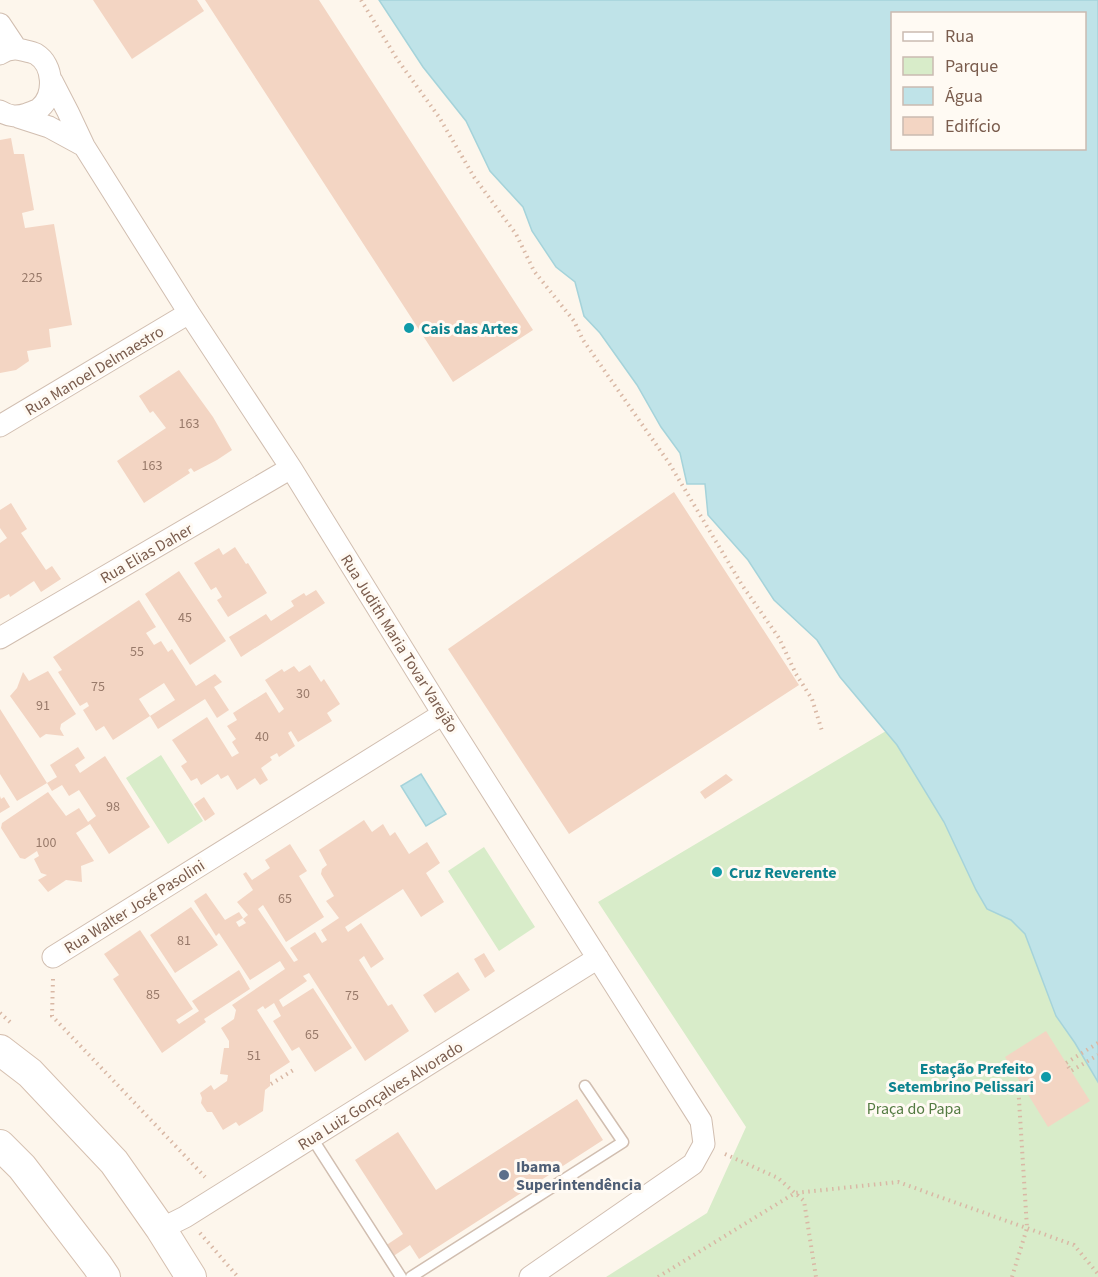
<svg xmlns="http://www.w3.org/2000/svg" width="1098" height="1277" font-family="'Source Sans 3',sans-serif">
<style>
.green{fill:#d8ecc9}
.water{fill:#bfe3e8;stroke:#a5d3da;stroke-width:1.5;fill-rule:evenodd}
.building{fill:#f3d5c3}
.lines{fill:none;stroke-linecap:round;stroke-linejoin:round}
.lane-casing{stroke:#d1beb0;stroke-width:13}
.street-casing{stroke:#d1beb0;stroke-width:23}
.secondary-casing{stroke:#d6c0b0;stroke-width:32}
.path{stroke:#d9b8a5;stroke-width:4;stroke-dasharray:1.5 4.5;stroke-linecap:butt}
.lane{stroke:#fff;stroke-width:10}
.street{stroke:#fff;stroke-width:21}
.secondary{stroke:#fff;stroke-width:30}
.culture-dot{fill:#0f9aa8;stroke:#fffaf3;stroke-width:2}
.service-dot{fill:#5c6f8a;stroke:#fffaf3;stroke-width:2}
.labels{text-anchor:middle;stroke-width:6;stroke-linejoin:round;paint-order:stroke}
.number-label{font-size:14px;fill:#987a6a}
.culture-label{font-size:16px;font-weight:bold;fill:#0d838f;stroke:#fffaf3;text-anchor:start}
.street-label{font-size:16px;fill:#7a5c4d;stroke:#fffaf3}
.park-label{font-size:16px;fill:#537a41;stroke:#fffaf3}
.service-label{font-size:16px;font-weight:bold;fill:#4e5e75;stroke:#fffaf3;text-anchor:start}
</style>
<rect width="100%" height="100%" fill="#fdf6ec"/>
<!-- green -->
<path class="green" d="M886,731l11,14 47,77 32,68 11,19 24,11 14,14 31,82 19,27 23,39v195h-492l101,-64 39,-86 -148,-225z
M161,755l42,66 -35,23 -42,-66z
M484,847l51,80 -36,24 -51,-80z"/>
<!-- water -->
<path class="water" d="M379,0h719v1082l-23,-39 -19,-27 -31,-82 -14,-14 -24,-11 -11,-19 -32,-68 -47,-77 -57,-68 -23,-37 -43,-40 -26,-40 -40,-45 -3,-31h-18l-7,-31 -19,-26 -24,-42 -37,-52 -16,-17 -9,-34 -19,-15 -24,-36 -9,-24 -33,-36 -24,-50 -43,-54zM892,14h192v134h-192z
M421,774l25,40 -20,12 -25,-40z"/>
<!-- building -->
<path class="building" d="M93,0h104l7,11 -72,48z
M205,0h114l214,330 -80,52z
M11,138l3,16h10l10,56 -12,3 3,15 29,-4 18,101 -23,4 2,18 -24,4 2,10 -13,9 -16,3v-233z
M179,370l34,47 19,33 -15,10 -23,12 -3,-4 -3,2 2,3 -46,30 -27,-42 49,-33 -13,-17 -3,2 -11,-17z
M674,492l125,193 -230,149 -121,-185z
M11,503l16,26 -6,4 25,37 6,-4 9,13 -20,13 -7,-11 -24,16 -1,-3 -9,5v-56l7,-5 -7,-10v-18z
M235,547l11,17 2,-1 19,30 -39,24 -11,-17 5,-3 -6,-10 -5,3 -17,-27 25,-15 4,7z
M179,571l47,70 -36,24 -45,-71z
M316,590l9,13 -84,54 -12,-20 37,-23 5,7 23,-15 -3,-5 13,-8 2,3z
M139,600l17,27 -10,6 8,12 7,-4 7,11 4,-3 24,37 19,-12 7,8 -8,5 15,23 -12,8 -12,-19 -47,30 -8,-13 25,-16 -11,-17 -25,16 11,17 -37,24 -9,-14 -8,5 -13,-21 6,-4 -2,-4 -7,4 -22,-34 4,-2 -9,-13z
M310,665l11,17 3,-3 16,25 -13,9 5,8 -34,21 -7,-11 -3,2 7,13 -16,11 -2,-4 -7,4 2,3 -11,8 7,12 -8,5 -5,-7 -18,12 -9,-15 -7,4 -3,-5 -17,11 -4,-7 -6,3 -10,-15 6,-4 -15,-22 35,-23 25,40 7,-4 -7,-11 4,-3 -9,-13 10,-6 -4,-7 33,-21 13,21 5,-4 -19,-29 17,-11 2,3 10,-6 5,6z
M48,671l28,43 -15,10 -1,5 4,7 -18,-2 -6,4 -30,-42 7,-8 6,-16 6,9z
M0,709l47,74 -30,18 -17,-27z
M78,747l7,11 -10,7 5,8 25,-17 45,71 -41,27 -19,-30 -14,9 18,28 -13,5 1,16 -16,-2 -18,12 -10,-12 9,-5 -6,-2 -7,-14 5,-3 -2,-5 -12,8 -5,-1 -19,-30 1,-5 46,-31 18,24 13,-8 9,14 8,-6 -17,-26 -10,6 -7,-11 -10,6 -5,-8 10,-6 -7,-12z
M726,774l7,6 -28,19 -5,-7z
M0,796l1,3 3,-2 6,10 -10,6z
M204,797l11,17 -10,7 -11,-17z
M364,820l8,12 11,-8 7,12 5,-4 14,22 18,-12 13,21 -14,10 18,29 -23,15 -18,-28 -58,38 3,5 13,-9 23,36 -13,9 -7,-12 -5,4 29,46 4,-2 17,27 -44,30 -56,-88 -6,3 4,5 -28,19 4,7 30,-19 39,60 -37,24 -16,-25 -7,4 -19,-30 8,-5 -7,-13 -9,6 -2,-3 -6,4 33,52 -20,13v11l-5,4 -2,21 -24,15 -3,-4 -13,8 -11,-18h-5l-6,-9 1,-5 -2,-5 11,-8 3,5 13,-9 1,-6 -8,-1 4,-26h5v-7l-8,-13 13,-9 2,-9 -4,-5 53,-36 -5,-8 -30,19 -31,-47 -3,3 -22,-35 12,-8 19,27 14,-8 4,6 -7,4 3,5 7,-4 -3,-4 5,-4 -11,-13 16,-12 -10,-16 3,-2 6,8 18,-12 -5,-8 25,-16 17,27 -8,5 25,41 -38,25 -23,-37 -5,4 36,53 4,-2 -8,-12 25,-16 7,11 5,-3 -6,-10 18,-12 -13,-17 8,-5 -13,-22 1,-5 5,-4 -8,-15z
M191,907l27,38 -43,28 -25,-38z
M140,930l53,79 -17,11 3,4 20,-13 -7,-10 47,-31 11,19 -46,30 2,3 -44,31 -49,-74 6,-4 -15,-21z
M484,953l11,18 -10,7 -11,-19z
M458,972l12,18 -35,23 -12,-18z
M1046,1031l44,70 -42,26 -43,-70z
M577,1099l26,41 -184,119 -9,-14 -18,12 -7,-11 18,-12 -48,-74 43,-28 38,58z"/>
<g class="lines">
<!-- lane casing -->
<g class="lane-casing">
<path id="lane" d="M312,1138l89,139
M411,1277l212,-135 -38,-56"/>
</g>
<!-- street casing -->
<g class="street-casing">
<path id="street" d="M0,24l16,24
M0,54c7,-5 14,-6 22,-4 4,1 10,2 14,4 18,11 19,41 4,54 -3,3 -9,4 -13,6 -10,3 -17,3 -27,-3
M52,81l16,31 16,34 105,167 102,155 152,246 258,407 3,23 -11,20 -163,113
M18,117l31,10 35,19
M0,426l189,-113
M0,638l291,-170
M53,957l390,-243
M161,1229l24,-12 413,-259"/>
</g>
<!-- secondary casing -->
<g class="secondary-casing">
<path id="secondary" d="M0,1050l30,23 84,89 47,67 30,48
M0,1145l22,22 75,98 8,12"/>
</g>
<!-- path -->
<path class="path" d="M361,0l36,59 42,58 35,60 42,57 18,37 40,50 9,19 86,123 73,122 37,53 17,36 16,25 10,32
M53,979l-1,37 153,161
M0,1013l11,10
M1098,1043l-32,20 5,8 27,-16
M271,1084l24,-15
M725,1154l53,24 26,23 12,76
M200,1233l38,44
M658,1277l137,-84 103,-11 176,63 24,29
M1012,1277l15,-49 -9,-144 3,-2"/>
<!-- lane -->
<use href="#lane" class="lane"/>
<!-- street -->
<use href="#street" class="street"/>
<!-- secondary -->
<use href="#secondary" class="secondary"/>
</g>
<!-- markers -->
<g class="culture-dot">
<circle cx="409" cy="328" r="6"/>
<circle cx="717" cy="872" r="6"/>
<circle cx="1046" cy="1077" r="6"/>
</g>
<circle class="service-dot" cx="504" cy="1175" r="6"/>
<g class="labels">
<!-- number labels -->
<g class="number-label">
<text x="32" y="282">225</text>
<text x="189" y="428">163</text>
<text x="152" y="470">163</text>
<text x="185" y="622">45</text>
<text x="137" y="656">55</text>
<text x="98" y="691">75</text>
<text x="303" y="698">30</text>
<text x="43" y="710">91</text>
<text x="262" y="741">40</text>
<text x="113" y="811">98</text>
<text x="46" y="847">100</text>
<text x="285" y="903">65</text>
<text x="184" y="945">81</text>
<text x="153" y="999">85</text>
<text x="352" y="1000">75</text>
<text x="312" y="1039">65</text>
<text x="254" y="1060">51</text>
</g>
<!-- culture labels -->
<g class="culture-label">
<text x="421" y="334">Cais das Artes</text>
<text x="729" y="878">Cruz Reverente</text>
<text x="1034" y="1074" text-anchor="end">Estação Prefeito<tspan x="1034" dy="18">Setembrino Pelissari</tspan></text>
</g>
<!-- street labels -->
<g class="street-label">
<text transform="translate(94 370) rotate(-31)" y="6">Rua Manoel Delmaestro</text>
<text transform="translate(146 553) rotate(-30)" y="6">Rua Elias Daher</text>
<text transform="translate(400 643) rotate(58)" y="6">Rua Judith Maria Tovar Varejão</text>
<text transform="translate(134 906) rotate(-32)" y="6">Rua Walter José Pasolini</text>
<text transform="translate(380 1095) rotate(-32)" y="6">Rua Luiz Gonçalves Alvorado</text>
</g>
<!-- park labels -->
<g class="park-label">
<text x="914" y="1114">Praça do Papa</text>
</g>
<!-- service labels -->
<g class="service-label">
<text x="516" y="1172">Ibama<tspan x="516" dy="18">Superintendência</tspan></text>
</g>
</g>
<!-- legend -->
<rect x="891" y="12" width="195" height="138" fill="#fffaf3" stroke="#cabbb1" stroke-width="1.5"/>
<rect x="903" y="32" width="30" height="9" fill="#ffffff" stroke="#cabbb1" stroke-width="1.5"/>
<text x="945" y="42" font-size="18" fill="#7a5c4d">Rua</text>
<rect x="903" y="57" width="30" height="18" fill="#d8ecc9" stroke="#cabbb1" stroke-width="1.5"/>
<text x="945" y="72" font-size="18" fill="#7a5c4d">Parque</text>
<rect x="903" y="87" width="30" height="18" fill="#bfe3e8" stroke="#cabbb1" stroke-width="1.5"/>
<text x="945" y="102" font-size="18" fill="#7a5c4d">Água</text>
<rect x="903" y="117" width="30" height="18" fill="#f3d5c3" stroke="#cabbb1" stroke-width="1.5"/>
<text x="945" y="132" font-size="18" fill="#7a5c4d">Edifício</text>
</svg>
